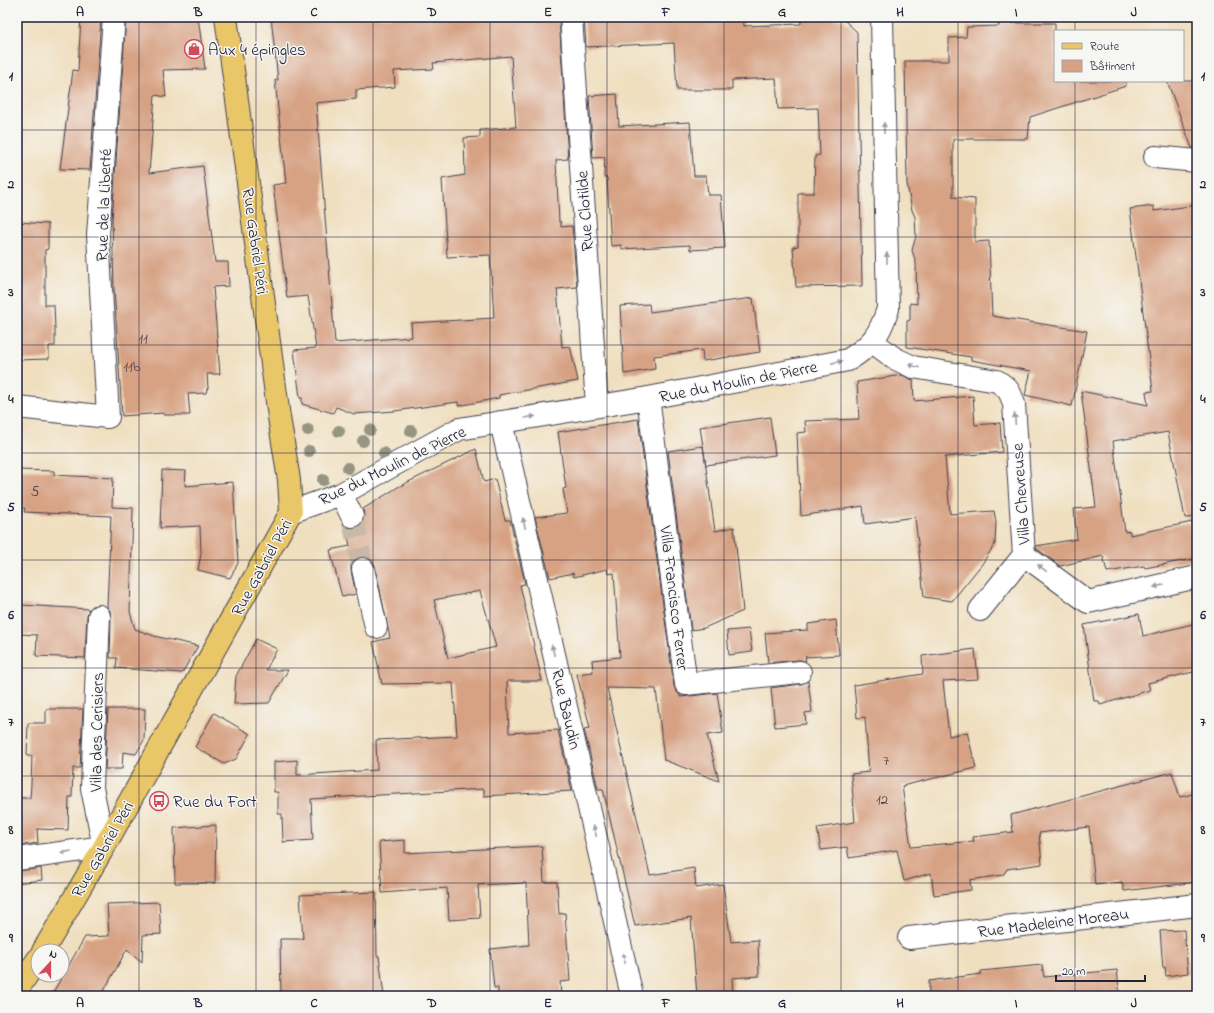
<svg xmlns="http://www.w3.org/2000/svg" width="1214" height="1013" font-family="'Indie Flower',sans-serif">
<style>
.building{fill:#d7a284;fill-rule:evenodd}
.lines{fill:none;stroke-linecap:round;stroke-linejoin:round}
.minor-tunnel{stroke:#c7b9a5;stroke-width:22;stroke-dasharray:22 11;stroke-linecap:butt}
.minor-casing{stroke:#413e4f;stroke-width:24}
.major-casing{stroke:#413e4f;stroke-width:24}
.minor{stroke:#fff;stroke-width:22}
.major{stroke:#e9c769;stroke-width:22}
.tree{fill:#959582}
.oneway{fill:#9c9ca7}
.grid{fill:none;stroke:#22223b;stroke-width:1;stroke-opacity:0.55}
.labels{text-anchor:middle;stroke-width:3;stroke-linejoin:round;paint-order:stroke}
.number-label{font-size:15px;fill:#4f424d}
.poi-label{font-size:17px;fill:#22223b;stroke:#f6f6f2;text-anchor:start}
.street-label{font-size:17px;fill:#22223b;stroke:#f6f6f2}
.neatline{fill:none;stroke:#22223b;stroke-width:1.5}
.grid-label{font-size:13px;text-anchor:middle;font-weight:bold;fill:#22223b}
</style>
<rect width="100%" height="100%" fill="#f6f6f2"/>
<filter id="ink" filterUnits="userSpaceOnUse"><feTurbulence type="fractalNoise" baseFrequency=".025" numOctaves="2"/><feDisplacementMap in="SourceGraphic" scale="8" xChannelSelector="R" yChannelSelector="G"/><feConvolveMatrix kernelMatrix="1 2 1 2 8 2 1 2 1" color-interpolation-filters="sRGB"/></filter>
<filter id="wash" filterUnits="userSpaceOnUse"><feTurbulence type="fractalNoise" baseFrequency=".012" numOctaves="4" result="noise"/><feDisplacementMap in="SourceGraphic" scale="16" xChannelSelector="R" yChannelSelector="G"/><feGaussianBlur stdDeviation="0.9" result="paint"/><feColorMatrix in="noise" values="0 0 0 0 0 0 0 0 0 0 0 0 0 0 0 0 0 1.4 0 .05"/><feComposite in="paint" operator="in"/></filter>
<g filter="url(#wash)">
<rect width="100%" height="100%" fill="#f0dfbf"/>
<g id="blocks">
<!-- building -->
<path class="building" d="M81,17h20l-11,153 -30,-1 13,-99 5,1z
M126,17h72l7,52 -42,1 3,27 -11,-2 -6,78 54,-7 12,96h13l1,24 -16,1 7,87h-13l1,14 -1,1 -1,4 -18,1 2,21h-26v-2l-42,3 -8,-129 -2,-67z
M271,17h288l9,142 -12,1 3,62h2v5l11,-1 5,61 -20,2 5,58 8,-1 8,35 -79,14v3l-41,8v-4l-63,9 -41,3 -18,-7 -3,6 -31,-9v-6h-2l-6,-48 22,-2 -8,-52 -21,2 -14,-113 13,-2 -11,-103h3zM511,56l5,71 -36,3v7l-16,1 1,37 -23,4 5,78 43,-2 4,63 -83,5 1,14 -77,6 -19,-240 40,-4v-9l39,-3 -1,-16 40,-2 -1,-6z
M584,17h159l1,9 57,-2v-7l43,3 13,12 5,254 -66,1 -3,-40 5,-1v-53h16l1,-37 5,-1 -2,-47 -40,1 -2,-31 -44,2v10h-55l-3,-47 -88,4z
M999,23h56v58h71v5l-96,31 -2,22h-75v58l22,2v43l14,-1 3,75 95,15 -15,75 -47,-11 6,-24 -60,-11v-3l-64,-10v-26l3,-1v-17l7,1 -1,-41 -4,-13 4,-14 -1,-19 -3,-7 -5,-26 -2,-123h44v-23l17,-1 1,-10 32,-1z
M1167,81h30v67h-5z
M617,94l2,32 71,-4 4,54h12l2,19h13l4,53 -35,2v-5l-68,4 -1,-4 -10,1 -4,-68 -3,-1 1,-20 -12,1 -4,-62z
M1197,205v312l-12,1 -17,-86 -55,9 12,91 5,-1v4l67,-14v37l-52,10 -1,-2 -37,6 -4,-16 -43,10 -24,-18v-2l41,-7 -3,-30 22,-2 -15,-116 67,14 -2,-13 7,-1 -23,-182 24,-3v5z
M17,222l31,2v25l-3,1v55h9l1,24v17h-6v13l-32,1z
M753,298l7,54 -57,9 -1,-11 -48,6 1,13 -31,5 -4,-68 29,-2 1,8z
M902,375l11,5 1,21 59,-5 2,29 25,-2 2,29 -57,5 5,57 44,-3 2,11 -1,22 -13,20 -30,37 -28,-4 -9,-80 -50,7 -2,-18 -62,10 -4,-83 9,-1 -1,-11 54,-2 -2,-37z
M770,417l5,38 -69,10 -6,-38z
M638,419l36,267 2,5 4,4v2l37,-4 6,40 -16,2 12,46 -55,-21 -8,-71 -49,-1 43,187 44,-7 2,20 27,-4 8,58 27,-2 1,36 -27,2 1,18h-36l-6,-78 -56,8 -32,-137h-5l-14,-60 6,-1 -13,-54 16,-2 -1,-12 28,-3 -6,-84 -6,1 -1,-5 -33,8 -1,-4 -23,5 -15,-61 32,-4 -4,-24 3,-1 -8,-56z
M703,446l12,85 19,-4 9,84 -39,17 -13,2 -23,-179z
M476,449l8,33 11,-3 10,41h5l15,64 -5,1 22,96h-35l2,52 49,-3 14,61 -88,5v-7l-173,10 2,41 -30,2 -1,-28h-4v-22h-4v-30l23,-2v15l80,-5 -1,-30 81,-4 -4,-53 -71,1 -9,-42 17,-4 -15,-72 -3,-6 -6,-3h-6l-6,3 -3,5v6l5,23 -14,3 -12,-47 20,-4 -4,-19 6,1 5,-1 5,-4 2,-7 -1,-7 35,-22zM480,591l16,56 -48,11 -14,-58z
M17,470l37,1v4l59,3 -1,29 21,1 -3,104 5,17 19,7 44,10 -16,27 -66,-5 1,-10h-7l1,-41 -1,-6 -3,-5 4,-90 -87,-4 1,-4h-8z
M162,470l24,1 -1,15 48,-4 5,81 -8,15 -32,-8 3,-16 -1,-28 -40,2z
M21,605l68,4 -2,6 -2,43 -49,-2 1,-21 -17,-1z
M1139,614l4,22 54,-13v48l-49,12 2,7 -50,15 -1,-4h-5l-10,-76z
M836,620l3,35 -34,2 1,4 -7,-1 -31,3 -3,-30 43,-3v-6z
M749,629l3,23 -23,3 -2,-24z
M256,639l21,10 -11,21h22l-19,33 -35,1 2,-28z
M975,649l3,30 -35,2 6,55 18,-4 9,36 -74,18 9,61 63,-6 -1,-4 40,-5 -2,-17 161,-43 8,25 17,-4v89l-73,9 -2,-9 -27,3 -6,-58 -50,6 3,31 -35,5 -4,6 -33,5 1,10 -37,5 -3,-22 -27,8 -7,-31 -48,8 -2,-11 -26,3 -4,-22 38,-6 -4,-48 18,-2 -4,-55 -8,1 -3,-33 69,-11 -1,-18z
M808,681l4,31 -7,1 1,11 -31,3 -4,-39 30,-4z
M46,709h37l-3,59h-7l-1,29h-3l-1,33 -31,-1 1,14 -21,3v-48h13l1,-14 1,-28h-5l1,-33h18z
M108,709h37l-1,31 -8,14 -13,-2 -1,17h-17z
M214,713l36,21 -14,25 -12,5 -29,-17z
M216,825l-1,58h-40l-1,-55z
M405,840v13l137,-7 2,36h13l2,32 6,-1 5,68 -10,1 1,14h-63v-8h-4l-4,-39 39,-4 -3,-62 -48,2 2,33 -31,2 -2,-32 -65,5 -3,-51z
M41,868l1,12 -25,3v-12z
M376,892l1,64h2l5,40h-103l-1,-57h23l-3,-44z
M159,902l2,32 -18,1 -1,27 -15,-13 -26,47h-50l34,-59 24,-1 -2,-32z
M1184,930l4,43 -22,3 -1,-9 -2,1 -3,-37z
M1042,965l2,12 73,-7 3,26h-191v-15l52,-7v-3z"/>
</g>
</g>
<g filter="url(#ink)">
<use href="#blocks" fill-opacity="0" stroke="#413e4f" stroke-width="1"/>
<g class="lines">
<!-- minor-tunnel -->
<path class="minor-tunnel" d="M352,516l11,53"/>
<!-- minor casing -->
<g class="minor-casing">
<path id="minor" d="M571,17l26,389
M1155,157l42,4
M873,342l21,16 19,9 84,14c11,7 13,10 17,23l10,151 64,47 109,-25
M648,398l38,286 114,-12
M17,407l91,10 -10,-182 16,-218
M501,422l131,574
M341,494l11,22
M291,512l50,-18 118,-65 189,-31 200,-38c24,-15 31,-24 40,-51l-6,-292
M363,569l13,58
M980,610l44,-55
M17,859l87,-12 -12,-59 7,-172
M909,938l288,-33"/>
</g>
<!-- major casing -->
<g class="major-casing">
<path id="major" d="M43,951l61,-104 187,-335 -2,-32 -10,-63 -53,-400
M17,990l21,-31"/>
</g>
<!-- minor -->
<use href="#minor" class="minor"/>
<!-- major -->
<use href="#major" class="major"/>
</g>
<!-- trees -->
<g class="tree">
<circle cx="308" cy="430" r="6"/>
<circle cx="370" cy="430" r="6"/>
<circle cx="339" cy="431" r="6"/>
<circle cx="411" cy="431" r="6"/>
<circle cx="363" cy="441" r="6"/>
<circle cx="309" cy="451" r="6"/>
<circle cx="384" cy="453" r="6"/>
<circle cx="348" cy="468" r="6"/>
<circle cx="323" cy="480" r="6"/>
</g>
<!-- one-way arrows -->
<defs><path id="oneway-solid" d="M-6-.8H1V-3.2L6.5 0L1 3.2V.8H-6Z"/></defs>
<g class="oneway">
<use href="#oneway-solid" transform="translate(884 128) rotate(-91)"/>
<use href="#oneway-solid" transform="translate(887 258) rotate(-91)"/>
<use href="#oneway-solid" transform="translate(837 362) rotate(-11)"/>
<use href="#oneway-solid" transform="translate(914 366) rotate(-164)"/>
<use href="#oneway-solid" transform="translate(530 417) rotate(-9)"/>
<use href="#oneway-solid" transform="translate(1015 419) rotate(-94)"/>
<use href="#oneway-solid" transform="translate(524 523) rotate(-103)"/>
<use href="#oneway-solid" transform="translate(1042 568) rotate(-143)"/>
<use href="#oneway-solid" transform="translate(1159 586) rotate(167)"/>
<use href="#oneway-solid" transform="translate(553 650) rotate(-103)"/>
<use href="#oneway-solid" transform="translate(595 831) rotate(-103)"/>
<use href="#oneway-solid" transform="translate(66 852) rotate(172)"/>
<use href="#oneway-solid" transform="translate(624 958) rotate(-103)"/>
</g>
</g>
<!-- grid -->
<path class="grid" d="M139,17v979M256,17v979M373,17v979M490,17v979M607,17v979M724,17v979M841,17v979M958,17v979M1075,17v14M1075,81v915M17,130h1180M17,237h1180M17,345h1180M17,453h1180M17,560h1180M17,668h1180M17,776h1180M17,883h1180"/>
<!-- icons -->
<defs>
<g id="shop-ring" transform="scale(1)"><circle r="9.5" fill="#f6f6f2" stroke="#d1495b" stroke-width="1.5"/><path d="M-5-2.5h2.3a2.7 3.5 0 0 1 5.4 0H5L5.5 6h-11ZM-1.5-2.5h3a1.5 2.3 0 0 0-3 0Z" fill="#d1495b"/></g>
<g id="bus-ring" transform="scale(1)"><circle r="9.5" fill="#f6f6f2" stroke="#d1495b" stroke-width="1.5"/><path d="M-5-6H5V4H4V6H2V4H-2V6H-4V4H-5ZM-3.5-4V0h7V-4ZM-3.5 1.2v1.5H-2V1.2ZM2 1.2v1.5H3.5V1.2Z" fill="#d1495b"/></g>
</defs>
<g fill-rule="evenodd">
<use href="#shop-ring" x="194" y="49"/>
<use href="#bus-ring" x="159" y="801"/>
</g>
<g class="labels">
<!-- number labels -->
<g class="number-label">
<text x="143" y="343">11</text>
<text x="132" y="371">11b</text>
<text x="35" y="496">5</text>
<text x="886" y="765">7</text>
<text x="882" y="804">12</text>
</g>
<!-- poi labels -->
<g class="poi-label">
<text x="208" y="55">Aux 4 épingles</text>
<text x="173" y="807">Rue du Fort</text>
</g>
<!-- street labels -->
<g class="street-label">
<text transform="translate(103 205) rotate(-88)" y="6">Rue de la Liberté</text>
<text transform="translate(584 211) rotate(-94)" y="6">Rue Clotilde</text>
<text transform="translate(256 241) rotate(82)" y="6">Rue Gabriel Péri</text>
<text transform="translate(738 381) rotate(-11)" y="6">Rue du Moulin de Pierre</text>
<text transform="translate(392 465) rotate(-26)" y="6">Rue du Moulin de Pierre</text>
<text transform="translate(1020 494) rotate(-94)" y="6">Villa Chevreuse</text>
<text transform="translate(261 567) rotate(-61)" y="6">Rue Gabriel Péri</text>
<text transform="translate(675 598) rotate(83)" y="6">Villa Francisco Ferrer</text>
<text transform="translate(567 709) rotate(77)" y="6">Rue Baudin</text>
<text transform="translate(96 732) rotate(-89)" y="6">Villa des Cerisiers</text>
<text transform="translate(102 849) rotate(-60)" y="6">Rue Gabriel Péri</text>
<text transform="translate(1053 922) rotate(-7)" y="6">Rue Madeleine Moreau</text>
</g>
</g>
<!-- margin -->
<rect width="1214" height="1013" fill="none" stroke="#f6f6f2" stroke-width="44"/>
<!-- legend -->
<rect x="1054" y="30" width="130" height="52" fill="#f6f6f2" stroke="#a1a1a9"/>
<rect x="1062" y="43" width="20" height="6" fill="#e9c769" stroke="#a1a1a9"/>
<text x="1090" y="50" font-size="12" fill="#22223b">Route</text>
<rect x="1062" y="60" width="20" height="12" fill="#d7a284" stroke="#a1a1a9"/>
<text x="1090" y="70" font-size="12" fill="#22223b">Bâtiment</text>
<!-- north arrow -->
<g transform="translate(50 963) rotate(21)"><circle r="19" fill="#f6f6f2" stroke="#a1a1a9"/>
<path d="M0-3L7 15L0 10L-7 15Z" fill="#d1495b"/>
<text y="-6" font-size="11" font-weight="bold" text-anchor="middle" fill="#22223b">N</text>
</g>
<!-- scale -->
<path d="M1056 975v6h89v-6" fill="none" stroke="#22223b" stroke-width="2"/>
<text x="1062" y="975" font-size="12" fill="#22223b" stroke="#f6f6f2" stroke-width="3" paint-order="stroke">20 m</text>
<rect x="22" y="22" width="1170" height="969" class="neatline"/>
<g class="grid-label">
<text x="80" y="16">A</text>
<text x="198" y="16">B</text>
<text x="314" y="16">C</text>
<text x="432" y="16">D</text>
<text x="548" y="16">E</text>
<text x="666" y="16">F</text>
<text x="782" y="16">G</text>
<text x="900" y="16">H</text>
<text x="1016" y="16">I</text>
<text x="1134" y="16">J</text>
<text x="11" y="80">1</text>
<text x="1203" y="80">1</text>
<text x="11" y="188">2</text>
<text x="1203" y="188">2</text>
<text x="11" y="296">3</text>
<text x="1203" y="296">3</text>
<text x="11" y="403">4</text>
<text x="1203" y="403">4</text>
<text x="11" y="511">5</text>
<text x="1203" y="511">5</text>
<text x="11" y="619">6</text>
<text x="1203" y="619">6</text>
<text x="11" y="726">7</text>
<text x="1203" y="726">7</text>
<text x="11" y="834">8</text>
<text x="1203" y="834">8</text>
<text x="11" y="942">9</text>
<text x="1203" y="942">9</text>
<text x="80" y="1007">A</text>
<text x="198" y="1007">B</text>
<text x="314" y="1007">C</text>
<text x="432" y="1007">D</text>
<text x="548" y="1007">E</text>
<text x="666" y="1007">F</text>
<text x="782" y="1007">G</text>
<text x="900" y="1007">H</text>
<text x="1016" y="1007">I</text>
<text x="1134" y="1007">J</text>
</g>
</svg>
